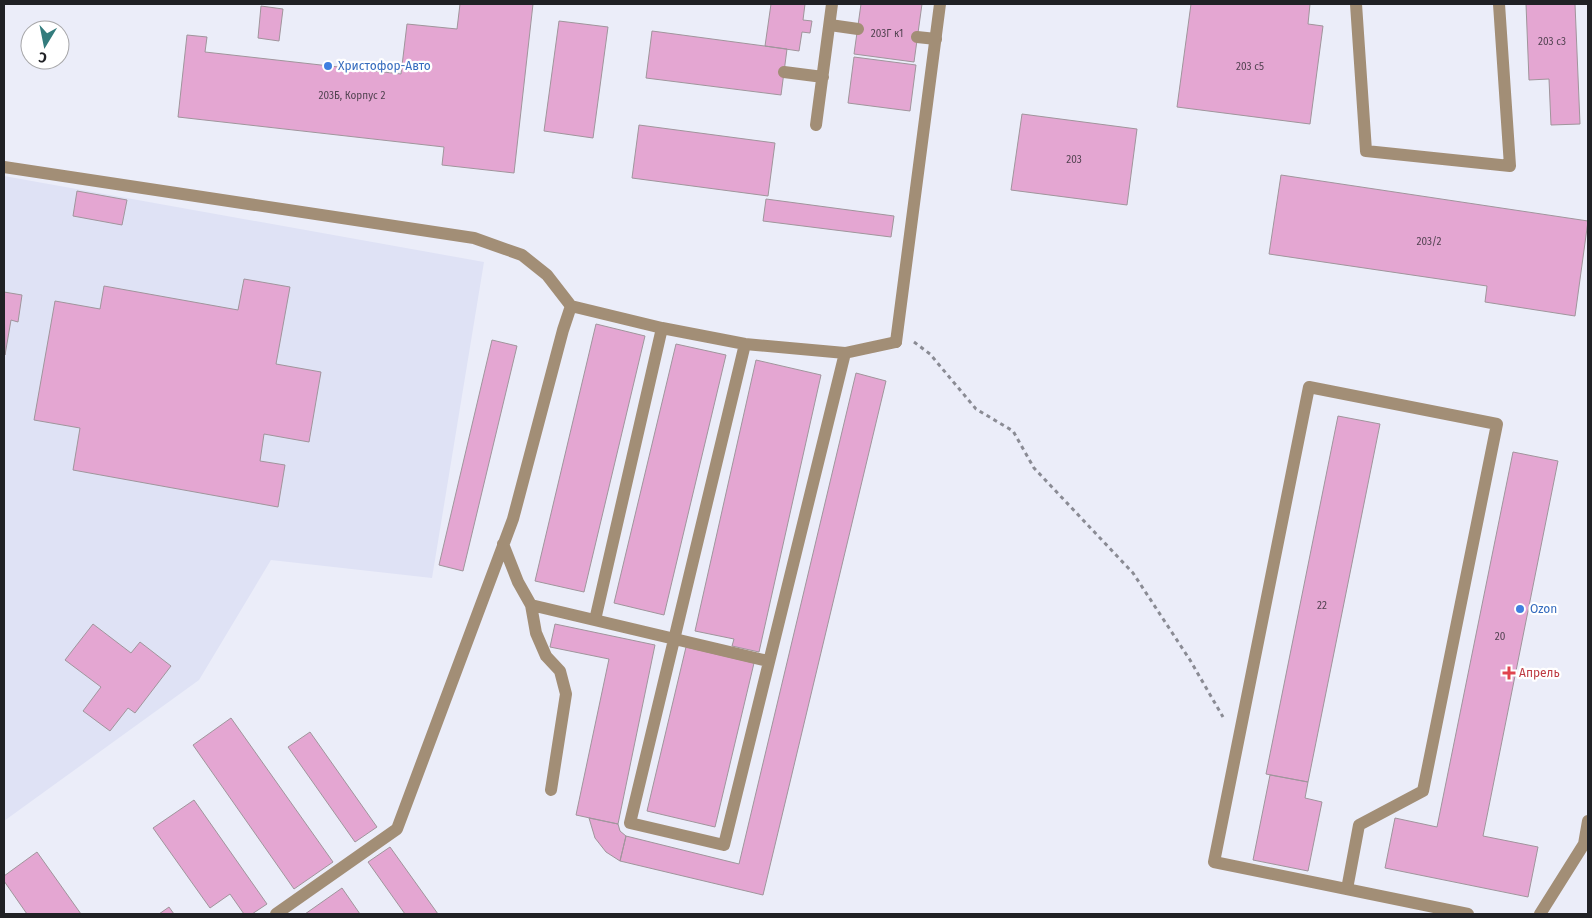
<svg xmlns="http://www.w3.org/2000/svg" width="1592" height="918" font-family="'Fira Sans',sans-serif">
<style>
.built{fill:#dfe2f5}
.building{fill:#e4a6d2;stroke:#a0959c}
.lines{fill:none;stroke-linecap:round;stroke-linejoin:round}
.path{stroke:#8a8b94;stroke-width:3;stroke-dasharray:4 4;stroke-linecap:butt}
.service{stroke:#a28e76;stroke-width:12}
.minor{stroke:#a28e76;stroke-width:12}
.shop-dot{fill:#3f7fe0;stroke:#fff;stroke-width:2}
.health-dot{fill:#e0444e;stroke:#fff;stroke-width:2}
.labels{text-anchor:middle;stroke-width:4.5;stroke-linejoin:round;paint-order:stroke}
.number-label{font-size:10px;fill:#514250}
.shop-label{font-size:12px;fill:#366cbe;stroke:#fff;text-anchor:start}
.health-label{font-size:12px;fill:#be3a42;stroke:#fff;text-anchor:start}
</style>
<rect width="100%" height="100%" fill="#ebedf9"/>
<!-- built -->
<path class="built" d="M4,176l480,86 -52,316 -161,-18 -72,120 -195,141z"/>
<!-- building -->
<path class="building" d="M460,4h73l-19,169 -72,-8 2,-18 -266,-30 9,-82 20,2 -2,15 196,22 6,-50 50,5z
M771,4h34l-2,16 9,1 -2,12 -8,-1 -3,19 -34,-5z
M861,4h61l-8,58 -60,-8z
M1191,4h119l-2,20 15,2 -13,98 -133,-17z
M1526,4h49l5,120 -29,1 -2,-46 -20,1z
M261,6l22,3 -4,32 -21,-3z
M559,21l49,6 -15,111 -49,-7z
M652,31l135,18 -6,46 -135,-17z
M854,57l62,8 -6,46 -62,-8z
M1022,114l115,15 -10,76 -116,-15z
M639,125l136,18 -7,53 -136,-18z
M1281,175l307,46 -13,95 -90,-14 2,-16 -218,-32z
M77,191l50,9 -5,25 -49,-9z
M766,199l128,17 -3,21 -128,-16z
M244,279l46,8 -14,77 45,8 -12,70 -45,-8 -4,27 25,4 -7,42 -205,-37 7,-42 -46,-8 21,-119 45,8 4,-23 134,24z
M4,292l18,3 -4,27 -7,-2 -6,35z
M596,324l49,12 -61,256 -49,-11z
M492,340l25,6 -54,225 -24,-6z
M676,344l50,11 -62,260 -50,-12z
M756,360l65,15 -62,277 -27,-6 2,-7 -39,-8z
M856,373l30,8 -123,514 -143,-34 6,-25 113,28z
M1338,416l42,8 -72,358 -42,-8z
M1513,452l45,9 -75,375 55,11 -10,50 -143,-29 10,-50 42,9z
M93,624l38,29 9,-11 31,24 -36,47 -7,-5 -18,23 -27,-20 18,-24 -36,-27z
M555,624l100,21 -37,179 -42,-9 33,-156 -59,-12z
M686,647l68,16 -39,164 -68,-16z
M231,718l102,144 -39,27 -101,-144z
M310,732l67,95 -22,15 -67,-95z
M1270,775l38,7 -3,16 17,4 -14,69 -55,-11z
M194,800l73,104 -15,10h-8l-14,-20 -20,14 -57,-80z
M589,818l29,6 2,7 6,5 -6,25 -14,-9 -11,-14z
M390,847l48,67h-33l-37,-52z
M37,852l44,62h-54l-23,-33v-5z
M342,888l18,26h-55z
M169,907l5,7h-15z"/>
<g class="lines">
<!-- path -->
<path class="path" d="M914,342l16,12 46,55 37,22 21,37 99,105 57,87 33,57"/>
<!-- service -->
<path class="service" d="M1356,4l10,147 144,15 -11,-162
M830,25l28,4
M917,37l19,2
M784,72l39,5
M816,125l16,-121
M4,167l470,71 48,17 25,20 24,31 -8,24 -50,189 -116,310 -121,85
M571,306l91,22 83,16 100,9 51,-11
M745,344l-115,479 94,22 121,-492
M503,544l15,38 13,23 237,56
M531,605l5,28 10,23 14,15 6,23 -15,96
M595,620l67,-292
M1347,889l12,-64 64,-34 74,-367 -188,-37 -95,475 254,52
M1540,914l44,-70 4,-23"/>
<!-- minor -->
<path class="minor" d="M896,342l44,-338"/>
</g>
<!-- markers -->
<g class="shop-dot">
<circle cx="328" cy="66" r="5"/>
<circle cx="1520" cy="609" r="5"/>
</g>
<path class="health-dot" d="M1506.5 665.5h5v5h5v5h-5v5h-5v-5h-5v-5h5z"/>
<g class="labels">
<!-- number labels -->
<g class="number-label">
<text x="887" y="37">203Г к1</text>
<text x="1552" y="45">203 с3</text>
<text x="1250" y="70">203 с5</text>
<text x="352" y="99">203Б, Корпус 2</text>
<text x="1074" y="163">203</text>
<text x="1429" y="245">203/2</text>
<text x="1322" y="609">22</text>
<text x="1500" y="640">20</text>
</g>
<!-- shop labels -->
<g class="shop-label">
<text x="338" y="70">Христофор-Авто</text>
<text x="1530" y="613">Ozon</text>
</g>
<!-- health labels -->
<g class="health-label">
<text x="1519" y="677">Апрель</text>
</g>
</g>
<!-- border -->
<rect width="1592" height="918" fill="none" stroke="#202125" stroke-width="10"/>
<!-- north arrow -->
<g transform="translate(45 45) rotate(190)"><circle r="24" fill="#ffffff" stroke="#a6a6a8"/>
<path d="M0-4L9 19L0 12L-9 19Z" fill="#337c7d"/>
<text y="-8" font-size="14" font-weight="bold" text-anchor="middle" fill="#202125">С</text>
</g>
</svg>
